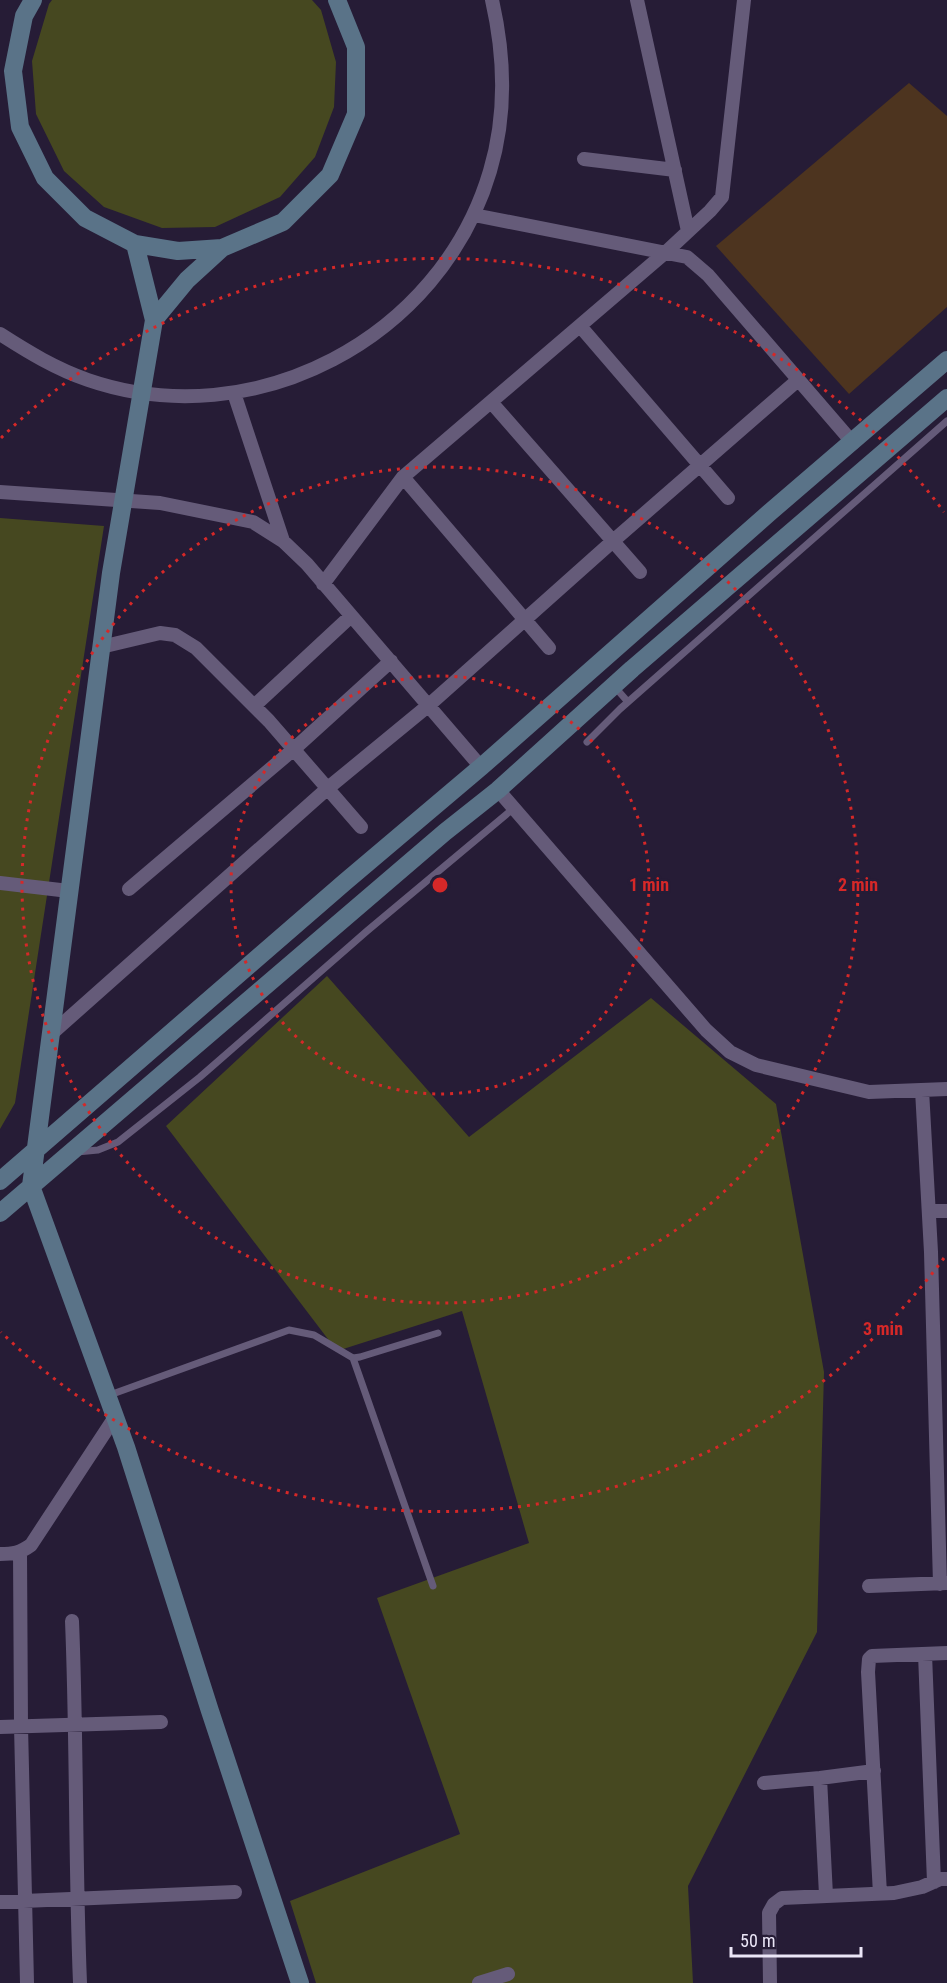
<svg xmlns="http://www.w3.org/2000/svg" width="947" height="1983" font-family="'Roboto Condensed',sans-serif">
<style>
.green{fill:#464820}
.building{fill:#4d341f}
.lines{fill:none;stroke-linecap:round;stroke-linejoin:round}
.lane{stroke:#655b79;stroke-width:7}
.street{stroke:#655b79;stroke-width:14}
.secondary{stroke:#5a7388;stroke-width:18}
.ring{fill:none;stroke:#d62828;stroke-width:3;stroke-dasharray:3 6}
.centre{fill:#d62828;stroke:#261c36;stroke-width:3}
.ring-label{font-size:18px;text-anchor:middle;font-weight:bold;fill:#d62828;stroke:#261c36;stroke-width:5;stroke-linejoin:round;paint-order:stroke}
</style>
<rect width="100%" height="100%" fill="#261c36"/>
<!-- green -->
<path class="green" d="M52,0h260l9,10 15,52 -2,45 -19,50 -35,40 -65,30 -53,1 -58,-21 -40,-36 -28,-57 -4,-53 17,-57z
M0,518l104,8 -89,577 -15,26z
M327,976l142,161 182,-139 125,106 48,268 -7,260 -129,254 5,97h-377l-26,-82 170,-67 -83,-236 152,-55 -67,-232 -125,40 -171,-225z"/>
<!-- building -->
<path class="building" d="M909,83l38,33v191l-98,87 -133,-148z"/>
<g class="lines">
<!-- lane -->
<path class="lane" d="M614,686l14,16
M587,742l33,-33 327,-288
M77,1152l21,-2 20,-8 82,-65 167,-146 147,-123
M353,1358l80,228
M107,1396l182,-66 25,5 39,23 7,-1 78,-24"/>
<!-- street -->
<path class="street" d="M637,0l51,231
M584,159l91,11
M474,215l213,42 21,18 145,168
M580,326l148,172
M0,334c28,18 56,35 88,46 166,57 353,-42 402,-209 17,-57 15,-114 2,-171
M234,393l49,148
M491,402l149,170
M403,477l146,171
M0,492l160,11 93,19 30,19 24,23 174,203
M323,584l80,-107 263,-225 44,-41 12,-14 22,-197
M101,647l59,-14 15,2 21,13 73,73 92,106
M254,706l97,-90
M498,790l208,240 24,22 26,13 113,27 78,-3
M0,883l69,8
M129,889l165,-140 97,-88
M50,1035l278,-247 101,-83 184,-164 185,-161
M922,1090l9,162 9,332
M929,1211h18
M20,1552l1,174 6,257
M0,1554c13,0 20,-1 31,-9l84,-128
M869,1586l78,-3
M72,1621c5,120 3,241 8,362
M925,1654l9,228
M0,1727l161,-5
M820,1778l6,117
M764,1783l56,-5 54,-7
M880,1894l-12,-222 1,-13 3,-3 75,-3
M0,1902l235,-10
M479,1983l29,-9
M770,1983l-1,-70 5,-9 8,-6 112,-5 28,-6 18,-8h7"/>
<!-- secondary -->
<path class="secondary" d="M33,0l-9,16 -11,55 7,56 25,51 40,40 50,26 43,7 44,-3 61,-26 47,-47 26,-61v-67l-19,-47
M135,244l19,76 -43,253 -80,613 95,261 84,264 90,272
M154,320l33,-40 35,-32
M0,1181l345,-299 136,-115 288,-254 178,-153
M0,1213l445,-381 53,-42 134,-121 315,-271"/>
</g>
<!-- distance rings -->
<g class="ring">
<circle cx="440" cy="885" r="209"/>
<circle cx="440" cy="885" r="418"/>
<path d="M944 1258A627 627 0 0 1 1 1332M1 438A627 627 0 0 1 944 512"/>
</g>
<circle cx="440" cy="885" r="9" class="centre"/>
<g class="ring-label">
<text x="649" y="891">1 min</text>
<text x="858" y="891">2 min</text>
<text x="883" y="1335">3 min</text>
</g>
<!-- scale -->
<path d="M731 1947v9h130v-9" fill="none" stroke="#ebe6f7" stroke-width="3"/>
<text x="740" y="1947" font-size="18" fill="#ebe6f7" stroke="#261c36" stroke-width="4.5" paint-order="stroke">50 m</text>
</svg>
